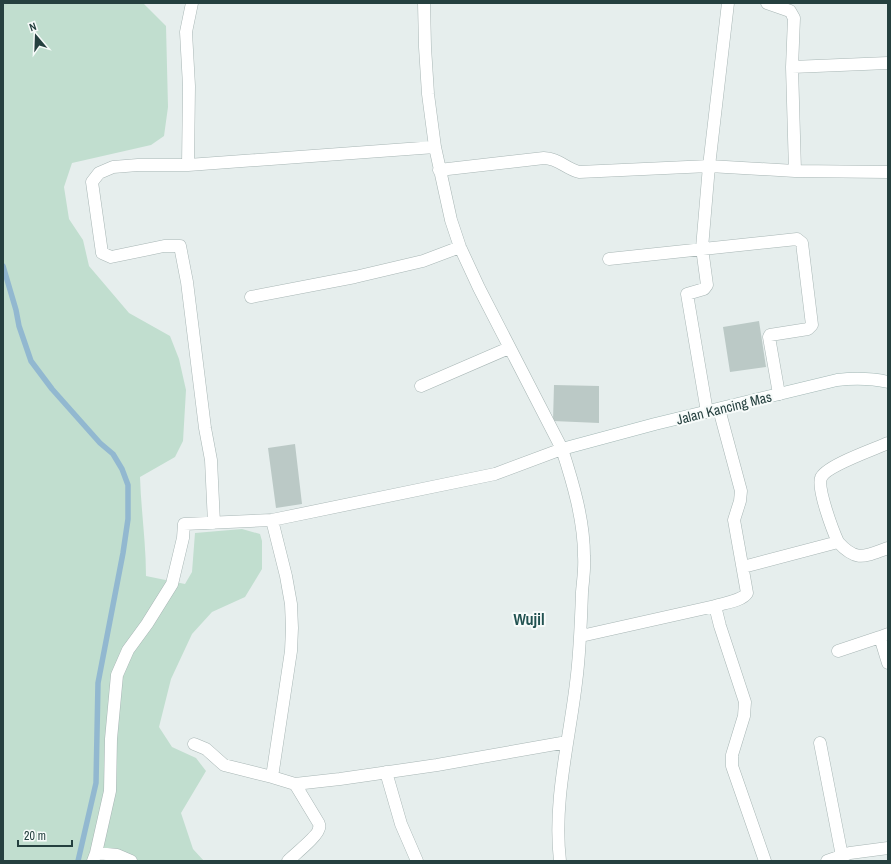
<svg xmlns="http://www.w3.org/2000/svg" width="891" height="864" font-family="'Archivo Narrow',sans-serif">
<style>
.green{fill:#c1decf}
.lines{fill:none;stroke-linecap:round;stroke-linejoin:round}
.stream{stroke:#92b8d0;stroke-width:5.5}
.building{fill:#bbc9c6}
.street-casing{stroke:#a8b6b5;stroke-width:13}
.secondary-casing{stroke:#a2b7b5;stroke-width:13}
.street{stroke:#fff;stroke-width:12}
.secondary{stroke:#fff;stroke-width:12}
.labels{text-anchor:middle;stroke-width:4;stroke-linejoin:round;paint-order:stroke}
.street-label{font-size:14px;fill:#25403f;stroke:#f7fbfa}
.quarter-label{font-size:16px;font-weight:bold;fill:#225251;stroke:#f7fbfa}
</style>
<rect width="100%" height="100%" fill="#e6eeed"/>
<!-- green -->
<path class="green" d="M3,3h140l23,23 2,81 -4,29 -13,9 -79,18 -8,24 5,32 14,21 6,26 40,47 41,23 9,23 7,31 -3,51 -8,16 -35,20c1,33 6,66 6,99l39,8 7,-12 3,-39 47,-4 18,5 2,7v28l-17,28 -33,15 -20,22 -21,45 -12,48 13,20 24,11 10,13 -25,42 12,36 11,12h-201z"/>
<g class="lines">
<!-- stream -->
<path class="stream" d="M3,266l13,44 3,16 12,35 21,28 48,54 13,11 9,15 6,16v34l-5,34 -25,130 -2,100 -18,78"/>
</g>
<!-- building -->
<path class="building" d="M759,321l7,46 -36,5 -7,-45z
M554,385l45,1v37l-46,-2z
M295,444l7,60 -26,4 -8,-60z"/>
<g class="lines">
<!-- street casing -->
<g class="street-casing">
<path id="street" d="M424,3l1,44 3,47 7,53 16,73 9,27 19,41 83,161c11,34 22,71 22,107 1,12 -1,24 -2,36 -1,30 -2,61 -6,91 -7,59 -23,119 -16,178
M767,3l23,8 4,7 -2,49 3,104
M792,67l96,-4
M188,165l1,-79 -3,-54 6,-29
M439,170l105,-12c14,0 22,11 35,14l130,-6 86,5 93,1
M609,259l188,-20 5,4 10,82 -4,4 -38,6 -1,2 10,57
M251,297l104,-20 68,-16 37,-14
M421,386l88,-38
M707,412l-20,-118 17,-5 3,-4 -5,-37 7,-82 19,-163
M562,449l-67,25 -223,46 14,56 5,28 1,24 -1,23 -19,126 23,7 45,-5 97,-14 130,-23
M214,523l-3,-63 -6,-32 -18,-146 -7,-36h-16l-53,11 -9,-4 -10,-71 7,-9 14,-6 25,-2h50l247,-18
M838,542c19,21 27,14 50,6
M743,567l95,-25c-5,-11 -21,-53 -17,-64 4,-12 54,-29 67,-35
M715,606c9,-3 27,-5 32,-13l-13,-73 6,-19 1,-10 -22,-82
M888,634l-8,3 8,26
M581,636l134,-30 5,20 25,76 -1,14 -12,39v11l33,95
M838,651l42,-14
M820,743l22,113
M194,744l12,5 18,16 48,12
M386,772l15,52 16,37
M96,853l21,2 14,6
M93,861l3,-8 14,-62 1,-52 6,-64 11,-25 19,-26 25,-40 11,-46 1,-14 88,-4
M288,861c6,-6 31,-26 31,-33 1,-1 0,-5 -1,-6l-23,-38
M827,861l23,-8 38,-5"/>
</g>
<!-- secondary casing -->
<g class="secondary-casing">
<path id="secondary" d="M562,449l93,-25 182,-44c18,-2 33,-2 51,2"/>
</g>
<!-- street -->
<use href="#street" class="street"/>
<!-- secondary -->
<use href="#secondary" class="secondary"/>
</g>
<g class="labels">
<!-- street labels -->
<g class="street-label">
<text transform="translate(724 408) rotate(-14)" y="5">Jalan Kancing Mas</text>
</g>
<!-- quarter labels -->
<g class="quarter-label">
<text x="529" y="625">Wujil</text>
</g>
</g>
<!-- border -->
<rect width="891" height="864" fill="none" stroke="#25403f" stroke-width="8"/>
<!-- north arrow -->
<g transform="translate(36 36) rotate(341)" stroke="#f7fbfa" stroke-width="3" paint-order="stroke">
<path d="M0-3L7 15L0 10L-7 15Z" fill="#25403f"/>
<text y="-6" font-size="11" font-weight="bold" text-anchor="middle" fill="#25403f">N</text>
</g>
<!-- scale -->
<path d="M18 840v6h54v-6" fill="none" stroke="#25403f" stroke-width="2"/>
<text x="24" y="840" font-size="12" fill="#25403f" stroke="#f7fbfa" stroke-width="3" paint-order="stroke">20 m</text>
</svg>
